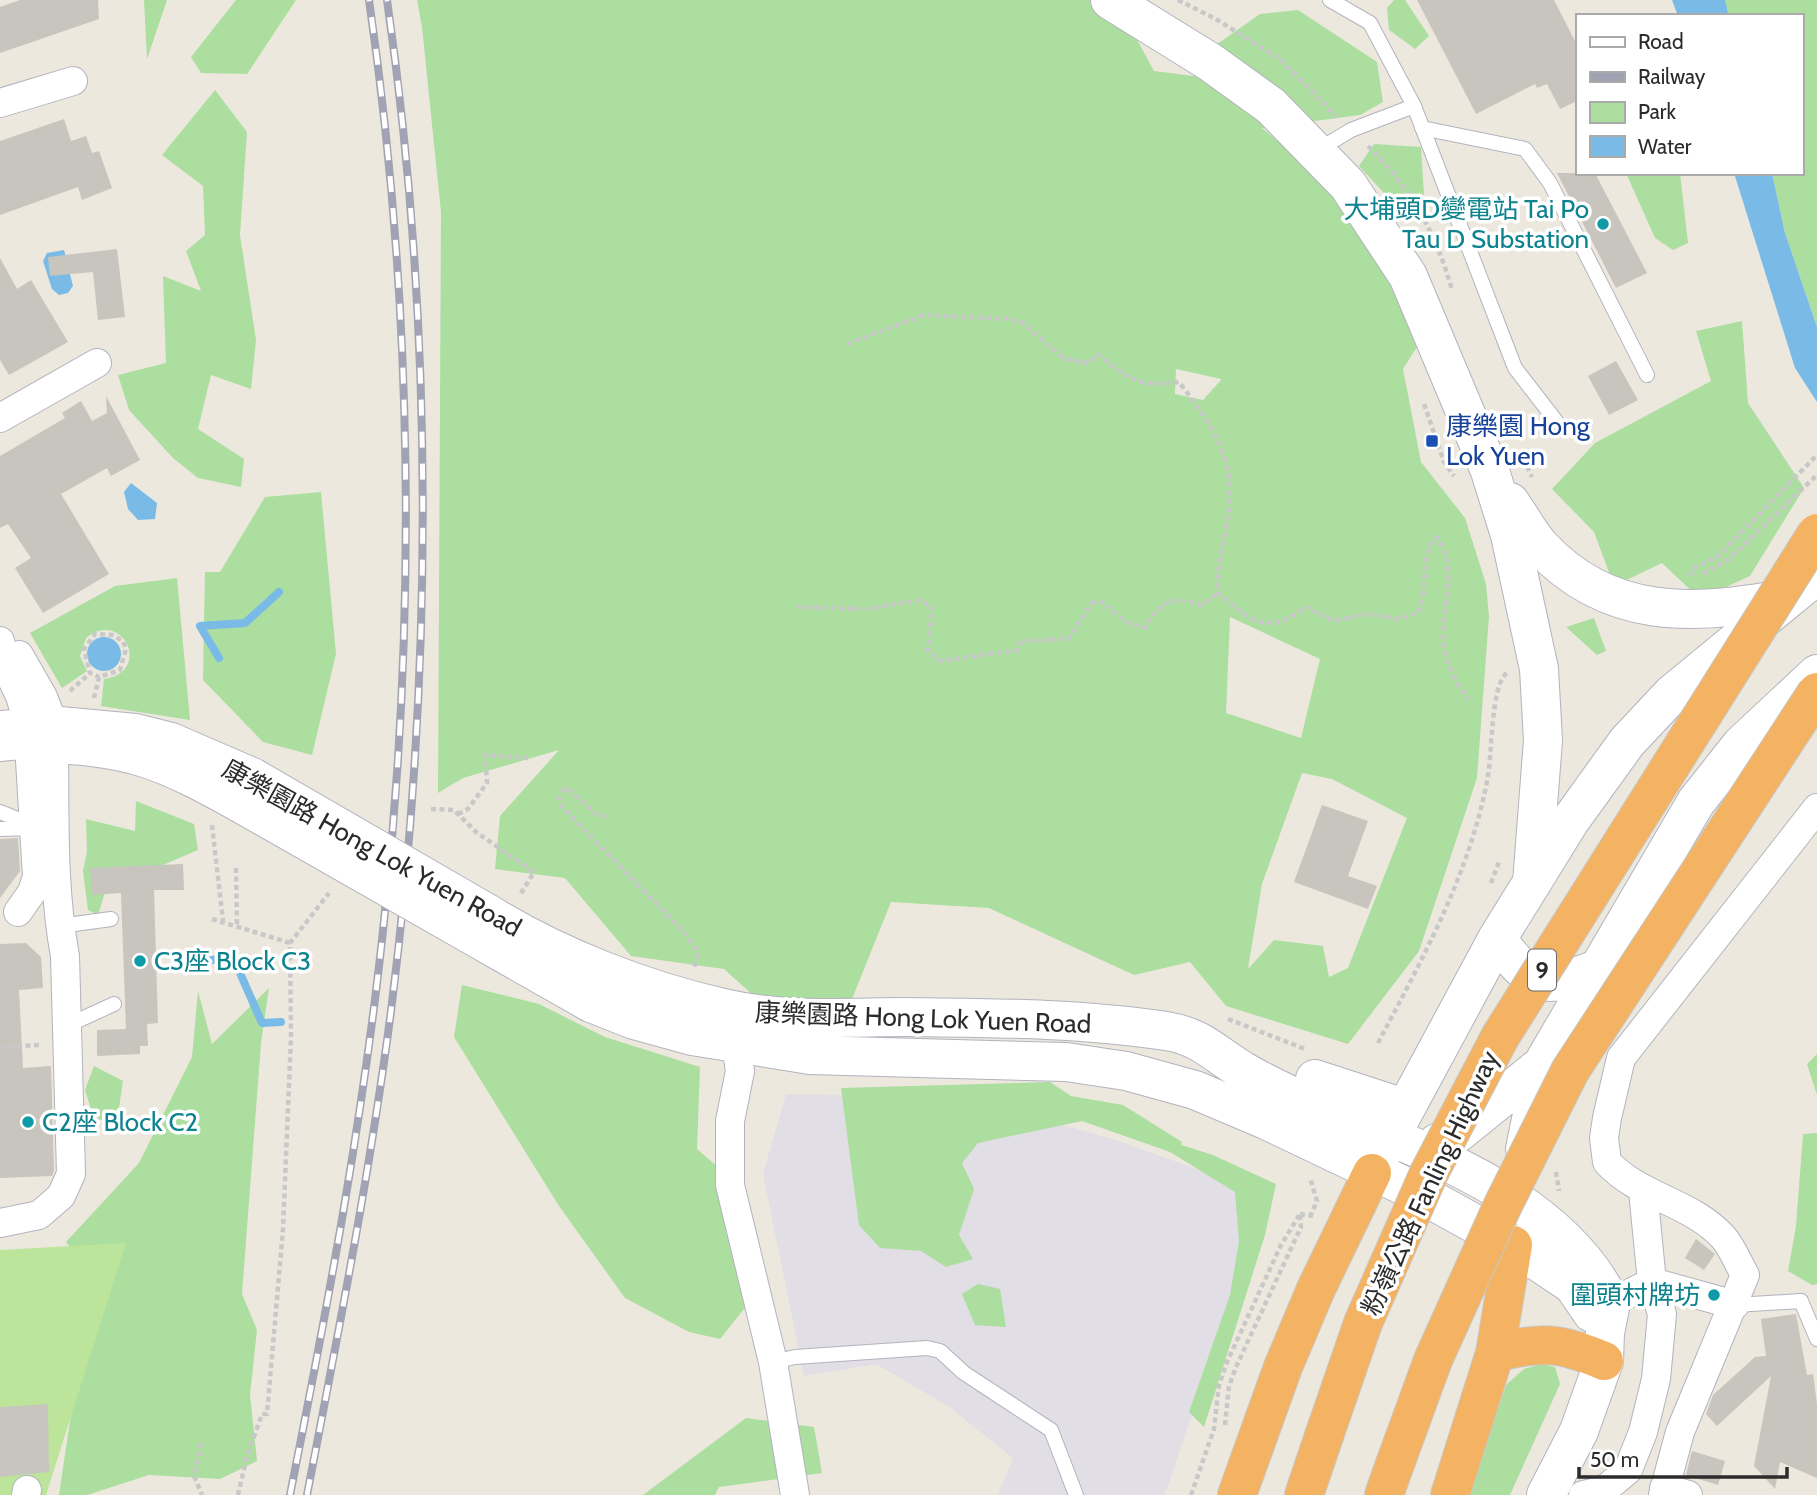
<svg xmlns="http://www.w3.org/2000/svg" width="1817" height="1495" font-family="Cabin,'Noto Sans TC',sans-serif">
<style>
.industrial{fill:#e1dee5}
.green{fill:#acde9f;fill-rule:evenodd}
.pitch{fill:#bce59b}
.water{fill:#79bbe6}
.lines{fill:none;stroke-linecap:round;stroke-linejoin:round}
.stream{stroke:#79bbe6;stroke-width:8}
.building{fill:#c8c4be}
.lane-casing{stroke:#b2b3be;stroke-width:16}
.street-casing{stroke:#b2b3be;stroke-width:30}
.secondary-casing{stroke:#b2b3be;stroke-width:40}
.highway-casing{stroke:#c8c8c8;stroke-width:40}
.path{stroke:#c8c8c8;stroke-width:4.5;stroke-dasharray:5 3.5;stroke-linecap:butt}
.lane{stroke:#fff;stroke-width:14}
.street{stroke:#fff;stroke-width:28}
.secondary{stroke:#fff;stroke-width:38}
.highway{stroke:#f3b362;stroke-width:38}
.rail-casing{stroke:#a1a2b4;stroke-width:8}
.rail{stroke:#fff;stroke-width:5;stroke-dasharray:16;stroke-linecap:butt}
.secondary-bridge-casing{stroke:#b2b3be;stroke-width:40;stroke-linecap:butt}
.highway-bridge-casing{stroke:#c8c8c8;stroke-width:40;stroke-linecap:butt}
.secondary-bridge{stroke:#fff;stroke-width:38}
.highway-bridge{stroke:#f3b362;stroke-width:38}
.culture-dot{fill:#0f9aa8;stroke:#fff;stroke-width:2.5}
.transit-dot{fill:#1a4fb4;stroke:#fff;stroke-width:2.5}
.labels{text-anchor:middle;stroke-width:7;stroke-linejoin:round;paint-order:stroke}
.shield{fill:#fff;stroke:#6b6b6b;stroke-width:2}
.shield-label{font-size:24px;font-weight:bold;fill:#2b2b2b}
.culture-label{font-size:26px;fill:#0d838f;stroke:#fff;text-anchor:end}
.transit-label{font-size:26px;fill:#164399;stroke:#fff;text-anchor:start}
.street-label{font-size:26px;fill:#2b2b2b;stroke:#fff}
</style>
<rect width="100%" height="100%" fill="#ece8de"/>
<!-- industrial -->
<path class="industrial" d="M786,1094l174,3 153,42 153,55 -101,301h-167l15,-37 -65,-52 -72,-42 -72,12 -41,-202z"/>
<!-- green -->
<path class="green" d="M144,0h23l-20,59z
M236,0h60l-49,74 -46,-1 -10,-16z
M417,0h685l32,34 20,37 39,5 17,-27 50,-35 38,-4 79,52 6,40 -23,13 -98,13 70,58 92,150 -21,33 18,93 44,56 21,66 3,32 -12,162 -58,173 -71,93 -122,-38 -36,-44 -56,13 -145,-67 -98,-6 -39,97 -25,11 -73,-14 -30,-27 -93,-13 -66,-78 -70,-9 5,-53 59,-66 -96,28 -25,15 3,-581 -19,-185zM1176,369l45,10v1l-18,20 -28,-6zM1230,617l90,42 -19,79 -75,-25zM1302,773l30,6 75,39 -59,150 -19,9 -6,-31 -49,-6 -26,29 14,-85z
M1394,0h11l24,36 -14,13 -26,-19 -2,-22z
M1725,0h92v327l-32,-94 -13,-60h29v-157h-72z
M215,90l32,42 -7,103 16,105 -5,49 -40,-14 -13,54 46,30 -3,28 -43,-9 -25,-20 -44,-48 -11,-35 48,-12 -3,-87 38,15 -15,-40 19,-16 -2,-49 -41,-31z
M1374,144l47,3 3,48 -30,9 -35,-38z
M1626,173h54l8,70 -15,7 -18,-12z
M1742,321l6,82 56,85 -54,88 -50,23 -38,-36 -48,23 -20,-54 -42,-43 43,-46 116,-62 -15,-50z
M321,492l15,162 -24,101 -49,-13 -60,-62 2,-108h15l45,-75z
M177,578l13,142 -89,-14 3,-27c49,-7 19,-71 -18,-41l-6,18 7,15 -25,17 -32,-55 85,-47z
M1594,618l12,33 -9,4 -31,-28z
M136,801l58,23 4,26 -61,26 -28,3 -11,36 -10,-5 -5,-39 4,-20 -1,-32 49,12z
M462,985l77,19 66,33 95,30 -3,82 46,40 5,115 -28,35 -31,-7 -64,-34 -66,-92 -105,-169z
M269,988l-8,55 -19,251 15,36 -7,65 7,66 -37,18 -71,-4 -62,20h-28l23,-155 2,-76 -18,-22 73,-79 53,-106 6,-66 14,53z
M1817,1054v41l-10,-31z
M94,1066l29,15 -6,41 -23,-3 -9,-29z
M1050,1082l21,14 52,9 59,37 -1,3 32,10 63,29 -11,51 -61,192 -15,-15 41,-117 9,-54 -4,-49 -65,-40 -88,-31 -104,22 -16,20 12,26 -15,46 14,24 -27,8 -25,-16 -41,-3 -21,-23 -18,-137z
M1817,1133v151l-5,1 -24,-14 8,-45 7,-92z
M978,1284l22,5 6,38 -31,-2 -13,-31z
M1542,1364l13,3 5,17 -50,111h-41l37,-110 18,-16z
M746,1418l68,9 8,46 -103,14 -4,8h-72z"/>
<!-- pitch -->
<path class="pitch" d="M126,1243l-80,252h-46v-245z"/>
<!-- water -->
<path class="water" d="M1672,0h53l4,16h-51z
M1734,173h38l13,60 32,94v75l-22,-34z
M64,250l9,36 -5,7 -9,2 -7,-6 -9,-28 4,-8z
M131,483l26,20 -2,16 -17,1 -10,-11 -4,-17z
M87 654a17 17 0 1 1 34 0a17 17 0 1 1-34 0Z"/>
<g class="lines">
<!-- stream -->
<path class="stream" d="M219,658l-19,-32 45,-3 34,-31
M205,961l28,-4 29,66 19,-1"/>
</g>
<!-- building -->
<path class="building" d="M20,0h78l1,19 -99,34v-46z
M1417,0h137l23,45v56l-17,8 -13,-25 -10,4 -2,-4 -59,30z
M64,119l7,22 15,-5 6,17 7,-2 13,37 -30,12 -4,-13 -78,28v-74z
M1557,173h38l52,100 -31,15z
M117,249l8,68 -27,3 -5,-48 -43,4 -2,-19z
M0,258l17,31 14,-9 37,62 -59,33 -9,-15z
M1616,361l22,39 -29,15 -21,-39z
M106,396l34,64 -29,16 -4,-8 -46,26 48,80 -66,39 -28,-45 16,-10 -23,-34 -8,4v-72l65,-38 -3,-5 19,-12 11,20 15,-8z
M1322,805l46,16 -20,55 29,10 -9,23 -74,-27z
M18,838l2,33 -20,27v-59z
M183,864l1,26h-30l4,133 -11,1 1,22h-8v8l-43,2v-26l29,-1 -5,-136 -29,2 -2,-27z
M26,943l15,14 2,31 -24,2 4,78 28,-2 3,105 -2,5 -52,2v-234z
M1696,1239l19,15 -11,16 -19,-12z
M1796,1314l11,61 6,-1 4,30v74l-37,-16 -5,27 -21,-23 17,-90 -54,50 -11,-12 7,-19 42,-38 11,-1 -5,-37z
M48,1404l1,68 -49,5v-70z
M1692,1451l33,10 -7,24 -32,-10z"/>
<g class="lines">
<!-- lane casing -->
<g class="lane-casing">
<path id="lane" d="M1330,0l40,23 44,83
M1422,128l103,21 25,34 97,192
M1318,150l33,-20 63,-24 101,262 41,53
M0,812l15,6 7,10
M0,829l35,-1
M60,926l51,-7
M66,1026l48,-22
M1735,1305l66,-4 16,38
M773,1362l22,-5 132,-9 13,3 24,22 87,57 25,65"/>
</g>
<!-- street casing -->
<g class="street-casing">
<path id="street" d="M0,103l73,-22
M0,418l97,-55
M0,641l5,24 15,31 8,27 -28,2
M19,655l24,42 11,28
M0,747l29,-3 8,133 -5,15 -14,20
M733,1026l7,45 -10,50v64l43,177 22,133
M0,1223l39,-8 22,-19 10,-22 -6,-218c-13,-70 -10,-142 -11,-212
M1611,1303l41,-21 83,23
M1664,1488l24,7
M26,1495l1,-5
M1583,1495l21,-5 24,-20 15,-38 13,-53 6,-65 -10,-32 -9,-91
M1663,1495l17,-63 65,-157c-7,-12 -13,-28 -22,-38 -32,-35 -84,-40 -116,-75l-3,-24 3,-20 14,-60 196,-250"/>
</g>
<!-- secondary casing -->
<g class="secondary-casing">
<path id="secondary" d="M1110,0l100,62 61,44 77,79 60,91 82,195 20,64 29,134 4,71 -11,143
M1510,502c10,14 19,32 31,45 67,72 152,69 241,52
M247,807c-83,-47 -121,-64 -218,-63l-1,-21 107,10 36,9 81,35
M487,913c71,44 159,78 241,96 58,13 120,8 179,8 87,1 174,1 259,14 37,6 48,23 76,39 16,10 33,18 50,26 108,48 263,91 319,207l-6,30 -1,28 -25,70 -33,64
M1497,939c39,51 44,51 103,29
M489,945l102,58 43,17 58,16 118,19 256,7 60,9 69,19 71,30 151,72 96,53 60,40 19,28
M1315,1079l89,29
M1437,1143l21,-10 84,-68
M1525,1149l17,-84 154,-263 45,-57 76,-71
M1379,1158l118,-219 73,-118 57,-79 45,-48 145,-119"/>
</g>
<!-- highway casing -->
<g class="highway-casing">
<path id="highway" d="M1495,1353c46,-12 65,-11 109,8
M1237,1495l46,-128 33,-78 56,-116
M1304,1495l20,-59
M1384,1495l11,-31
M1450,1495l45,-142 18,-108"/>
</g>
<!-- path -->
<path class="path" d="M1178,0l38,19 65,41 55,56
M1368,146c43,42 68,87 84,144
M847,344l77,-29 84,4 15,4 41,36 23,4 12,-8c31,25 39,32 80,27 28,37 51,66 51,115 -1,32 -14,63 -12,96 35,28 46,44 88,14l28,14 33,-7 33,5 18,-6c11,-28 1,-55 18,-76 24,29 6,68 7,102 1,23 14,43 25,61
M1424,404l20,58 10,14
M1523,459l9,18
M1703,574l26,-15 88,-84
M1691,576l1,-7 25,-12 100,-102
M797,607l71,2 51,-9 13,7 -4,45 13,9 76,-11 4,-9 47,-2 24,-36 10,-1 24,20 18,6c18,-27 26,-33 58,-23l16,-12
M70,691l20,-18
M94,698l5,-21 21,-7 6,-21 -3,-8 -11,-6 -17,-1 -11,15 6,24 9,4
M431,809l23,1 22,22 58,40 -14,23
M458,814l10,-5 19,-26 -2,-28 43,3
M606,816l-9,-1 -28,-25 -5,-1 -5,9 3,9 124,127 12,18 -4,17
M212,825l11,96
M236,868l1,57
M1491,883l8,-21
M212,919l78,24
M1228,1019l77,30
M1378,1043c45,-85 93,-172 110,-267 4,-21 3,-93 19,-103
M0,1047l41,-2
M1556,1172l3,19
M1300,1214l13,2
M1310,1217l7,-16 -7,-23
M1225,1425l4,-39 7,-19 65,-140 -1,-12
M201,1443l-7,33 8,19
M238,1495l9,-39 15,-42h5l16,-185 8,-192 -1,-94 39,-50
M1191,1495l23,-66 5,-44 8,-23 54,-117 19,-31"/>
<!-- lane -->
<use href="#lane" class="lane"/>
<!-- street -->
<use href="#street" class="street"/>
<!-- secondary -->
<use href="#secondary" class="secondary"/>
<!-- highway -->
<use href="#highway" class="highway"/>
<!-- rail casing -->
<g class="rail-casing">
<path id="rail" d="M290,1495c38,-191 74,-381 94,-574 33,-305 29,-618 -15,-921
M307,1495c31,-161 63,-322 84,-484 42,-333 44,-679 -4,-1011"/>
</g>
<!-- rail -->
<use href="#rail" class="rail"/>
<!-- secondary-bridge casing -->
<g class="secondary-bridge-casing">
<path id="secondary-bridge" d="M252,777l235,136
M247,807l242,138"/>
</g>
<!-- highway-bridge casing -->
<g class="highway-bridge-casing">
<path id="highway-bridge" d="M1324,1436l39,-113 66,-150 71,-136 317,-504
M1395,1464l38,-104 69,-153 68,-136 247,-379"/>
</g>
<!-- secondary-bridge -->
<use href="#secondary-bridge" class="secondary-bridge"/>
<!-- highway-bridge -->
<use href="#highway-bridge" class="highway-bridge"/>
</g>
<!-- markers -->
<g class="culture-dot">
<circle cx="1603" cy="224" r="7"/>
<circle cx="140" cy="961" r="7"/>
<circle cx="28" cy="1122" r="7"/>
<circle cx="1714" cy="1295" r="7"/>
</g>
<rect class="transit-dot" x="1425" y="434" width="14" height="14" rx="3.5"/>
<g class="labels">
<!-- shield labels -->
<rect class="shield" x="1528" y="949.5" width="28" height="41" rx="5"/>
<g class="shield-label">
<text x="1542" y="978">9</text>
</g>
<!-- culture labels -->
<g class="culture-label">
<text x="1589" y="218">大埔頭D變電站 Tai Po<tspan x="1589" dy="30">Tau D Substation</tspan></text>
<text x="154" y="970" text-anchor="start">C3座 Block C3</text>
<text x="42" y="1131" text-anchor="start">C2座 Block C2</text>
<text x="1700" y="1304">圍頭村牌坊</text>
</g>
<!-- transit labels -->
<g class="transit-label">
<text x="1446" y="435">康樂園 Hong<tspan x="1446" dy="30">Lok Yuen</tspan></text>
</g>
<!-- street labels -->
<g class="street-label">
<text transform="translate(372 848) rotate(29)" y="9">康樂園路 Hong Lok Yuen Road</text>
<text transform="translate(923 1018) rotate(2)" y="9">康樂園路 Hong Lok Yuen Road</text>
<text transform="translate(1430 1183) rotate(-65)" y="9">粉嶺公路 Fanling Highway</text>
</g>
</g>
<!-- legend -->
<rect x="1576" y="14" width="228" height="161" fill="#ffffff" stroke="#aaaaaa" stroke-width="2"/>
<rect x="1590" y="37" width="35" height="10" fill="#ffffff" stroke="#aaaaaa" stroke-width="2"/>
<text x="1638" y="49" font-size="21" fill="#2b2b2b">Road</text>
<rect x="1590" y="72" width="35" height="10" fill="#a1a2b4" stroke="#aaaaaa" stroke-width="2"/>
<text x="1638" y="84" font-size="21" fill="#2b2b2b">Railway</text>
<rect x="1590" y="102" width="35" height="21" fill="#acde9f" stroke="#aaaaaa" stroke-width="2"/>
<text x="1638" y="119" font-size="21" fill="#2b2b2b">Park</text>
<rect x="1590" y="136" width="35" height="21" fill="#79bbe6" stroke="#aaaaaa" stroke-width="2"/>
<text x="1638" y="154" font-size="21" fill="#2b2b2b">Water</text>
<!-- scale -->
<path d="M1579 1467v10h208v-10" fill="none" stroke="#2b2b2b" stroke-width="3.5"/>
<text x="1590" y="1467" font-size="21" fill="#2b2b2b" stroke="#ffffff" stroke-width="5" paint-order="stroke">50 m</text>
</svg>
